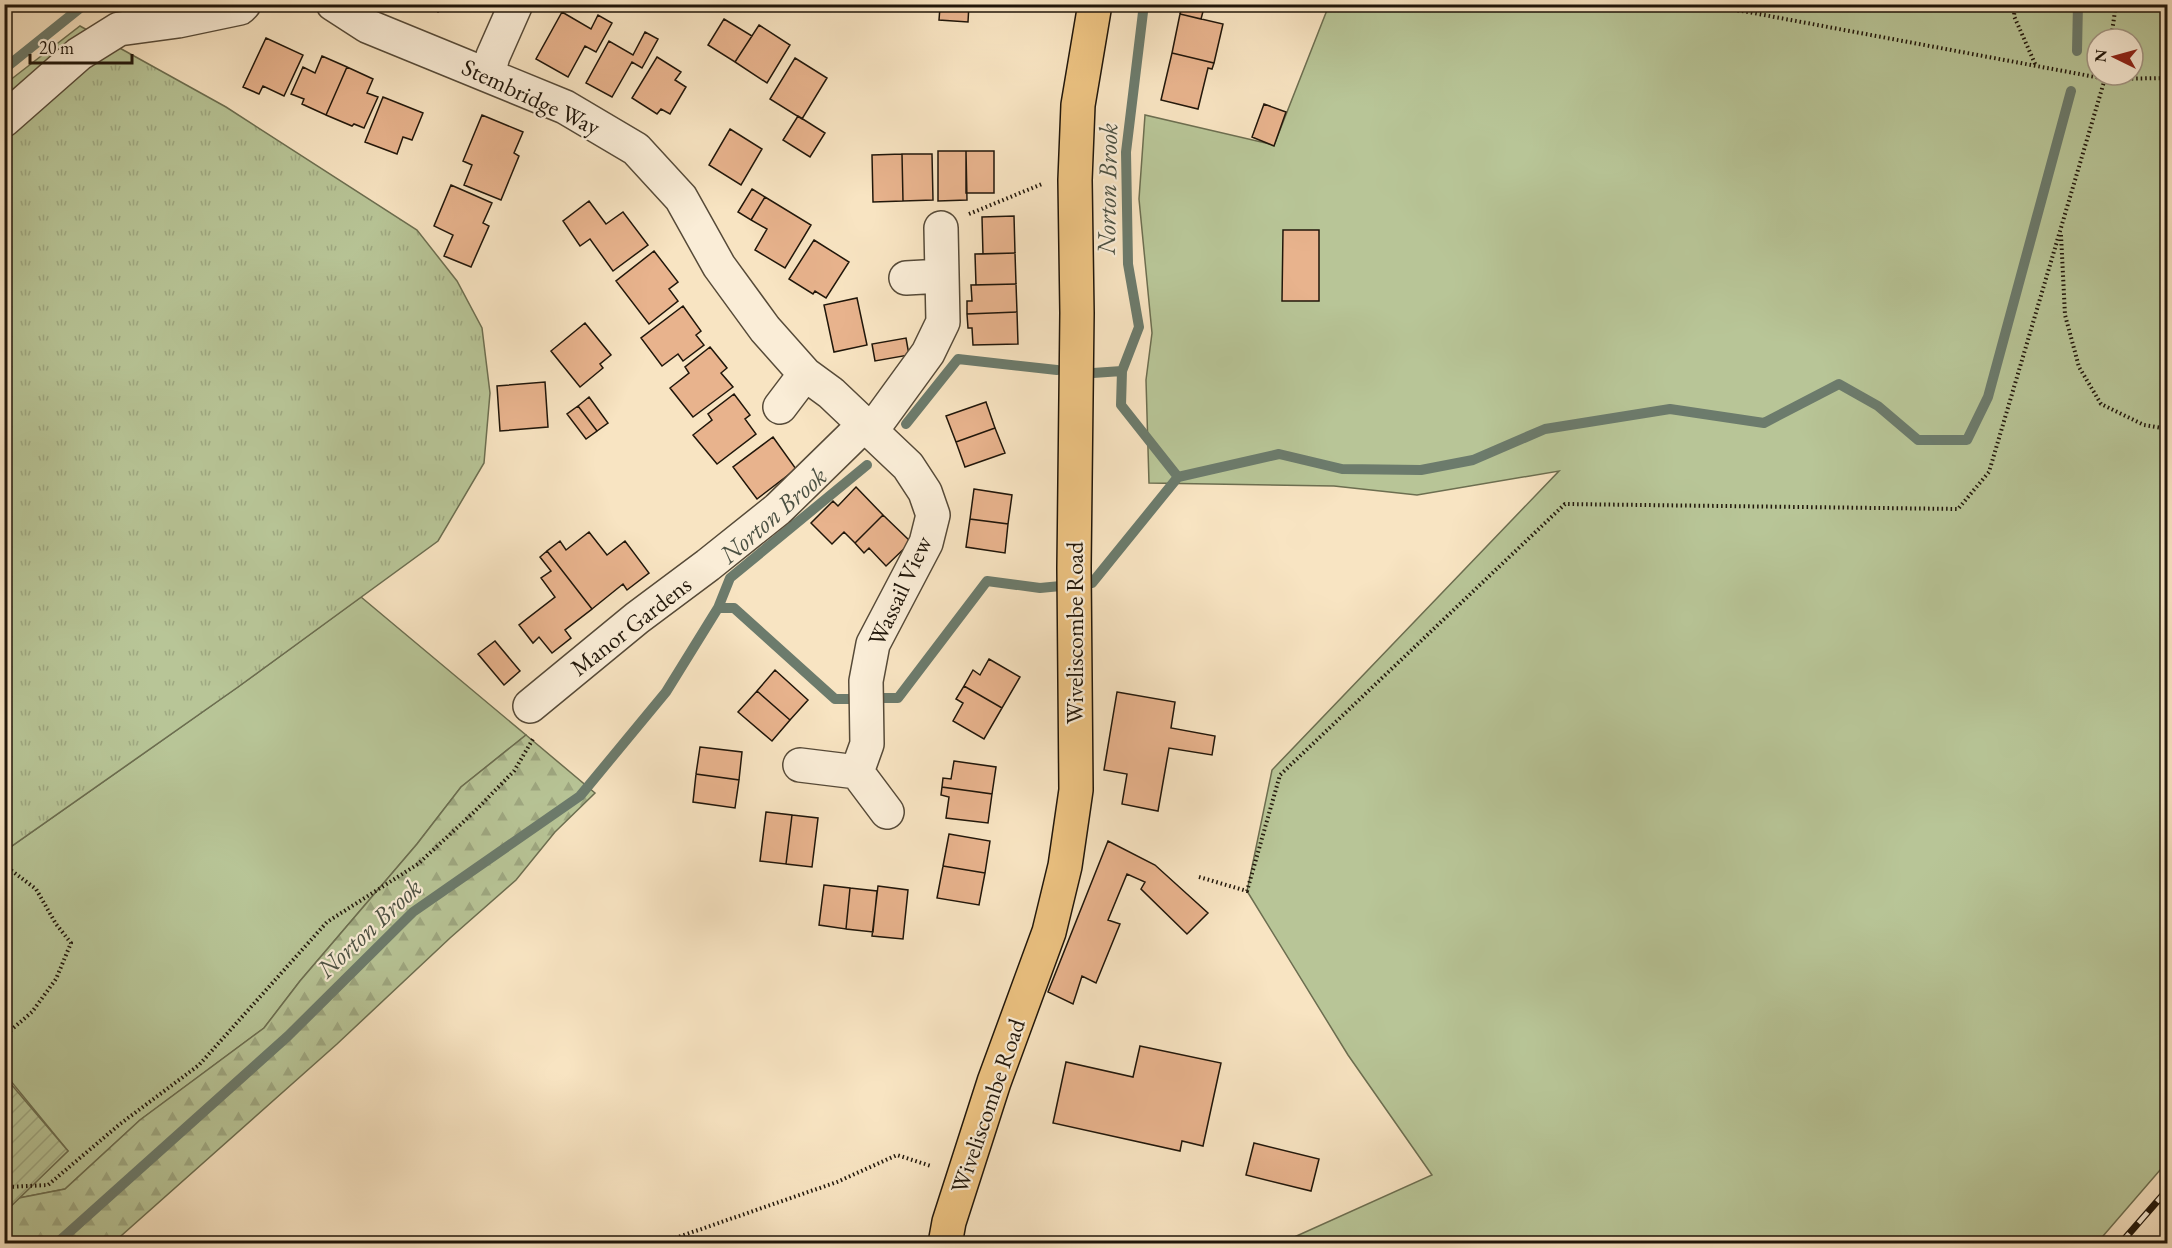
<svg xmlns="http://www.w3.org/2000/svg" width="2172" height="1248" font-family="'EB Garamond',serif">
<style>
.grass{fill:#b8c597;stroke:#6c6e50;stroke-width:1.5;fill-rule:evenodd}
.forest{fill:url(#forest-firs);stroke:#6c6e50;stroke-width:1.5}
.park{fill:url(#park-tufts);stroke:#6c6e50;stroke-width:1.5}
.garden{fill:url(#garden-furrows);stroke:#6c6e50;stroke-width:1.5}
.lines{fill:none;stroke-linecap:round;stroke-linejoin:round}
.stream{stroke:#6c7b6c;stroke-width:10}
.building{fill:#e8b38d;stroke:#20160a;stroke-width:1.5}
.minor-casing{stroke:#564a38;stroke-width:36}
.major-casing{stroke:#20160a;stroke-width:36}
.path{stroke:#20160a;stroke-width:4;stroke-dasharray:1.5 3;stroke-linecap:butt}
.minor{stroke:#faedd7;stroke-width:33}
.major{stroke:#ecc281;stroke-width:33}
.rail-casing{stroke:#20160a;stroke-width:7}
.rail{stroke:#faedd7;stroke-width:4.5;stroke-dasharray:14;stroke-linecap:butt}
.labels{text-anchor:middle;stroke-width:4.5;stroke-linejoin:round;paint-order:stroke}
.street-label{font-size:24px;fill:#20160a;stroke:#faedd7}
.water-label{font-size:26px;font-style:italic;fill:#4c5143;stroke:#faedd7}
</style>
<defs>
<pattern id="forest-firs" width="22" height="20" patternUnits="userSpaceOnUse" patternTransform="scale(1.5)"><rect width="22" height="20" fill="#b8c597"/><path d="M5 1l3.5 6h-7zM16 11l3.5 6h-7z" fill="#9ea881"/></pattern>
<pattern id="park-tufts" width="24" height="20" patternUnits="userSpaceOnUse" patternTransform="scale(1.5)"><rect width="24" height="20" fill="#b8c597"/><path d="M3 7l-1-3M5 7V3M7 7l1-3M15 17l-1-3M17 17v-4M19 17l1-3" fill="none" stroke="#9ea881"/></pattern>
<pattern id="garden-furrows" width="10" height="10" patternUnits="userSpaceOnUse" patternTransform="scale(1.5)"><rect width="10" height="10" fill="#b8c597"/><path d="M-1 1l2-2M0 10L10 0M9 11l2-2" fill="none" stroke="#9ea881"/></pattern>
</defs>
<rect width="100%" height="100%" fill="#f8e4c2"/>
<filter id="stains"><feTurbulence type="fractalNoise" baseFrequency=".00333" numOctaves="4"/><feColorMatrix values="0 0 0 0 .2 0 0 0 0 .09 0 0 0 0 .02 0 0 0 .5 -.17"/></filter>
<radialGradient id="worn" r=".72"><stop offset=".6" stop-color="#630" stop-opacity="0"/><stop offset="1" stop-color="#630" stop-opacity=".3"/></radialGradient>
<!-- grass -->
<path class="grass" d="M1329,5h838v1157l-70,81h-816l151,-68 -84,-120 -101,-164 25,-121 287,-299 -142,24 -83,-9 -185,-3 -3,-103 6,-47 -13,-134 6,-84 129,30zM2097,39h36v36h-36z
M361,597l165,138 -65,52 -44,57 -117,137 -36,47 -124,92 -75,69 -46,9 49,-47 -63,-77 -1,-97 6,-15 -5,-111 233,-164z"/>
<!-- forest -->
<path class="forest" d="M526,735l69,58 -40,39 -39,48 -66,58 -113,106 -224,199h-108v-31l14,-14 46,-9 75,-69 124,-92 36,-47 117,-137 44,-57z"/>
<!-- park -->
<path class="park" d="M80,26l146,81 191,123 40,51 25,47 8,65 -6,70 -46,78 -200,146 -233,164 5,111 -5,15v-893z"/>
<!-- garden -->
<path class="garden" d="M5,1077l63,74 -63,61 -1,-135z"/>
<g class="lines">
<!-- stream -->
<path class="stream" d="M2077,51l1,-47
M4,69l81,-65
M1093,373l29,-2
M906,424l52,-65 99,11
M1178,477l101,-23 63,15 79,1 52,-10 72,-31 125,-20 94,14 75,-39 39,22 40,34h49l21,-43 83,-306
M718,608l12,-30 137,-113
M882,698h16l89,-117 53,7 52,-5 86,-106 -57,-72 1,-34 17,-44 -11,-63 -2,-112 18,-148
M56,1244l232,-208 125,-124 167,-116 86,-104 52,-84h16l101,91h18"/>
</g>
<!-- building -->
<path class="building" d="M432,4h19l-13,8z
M901,4h68l-1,18 -29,-2 1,-13z
M1183,4h22l-4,15 -21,-5z
M562,12l29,17 7,-14 14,8 -16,29 -11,-6 -17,31 -32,-18z
M1180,14l43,10 -9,39 -42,-10z
M724,19l28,17 -17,26 -27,-17z
M759,25l31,20 -23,38 -32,-21z
M645,32l13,7 -16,29 -10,-6 -20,35 -26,-14 23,-42 24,14z
M266,38l37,17 -19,41 -21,-10 -4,8 -16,-7z
M1172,53l42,10 -2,6 -4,-1 -10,41 -37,-9z
M322,56l25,11 -21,48 -24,-11 2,-5 -13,-5 12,-27 12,6z
M657,57l24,15 -6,8 11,7 -16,27 -9,-5 -4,5 -25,-16z
M795,58l32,20 -25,41 -32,-20z
M347,67l26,12 -6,14 11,4 -14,31 -10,-4 -2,2 -26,-11z
M383,97l40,16 -11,27 -9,-3 -6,17 -32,-12z
M1264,104l22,8 -12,34 -22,-9z
M482,115l41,17 -9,21 5,3 -18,44 -37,-15 8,-20 -9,-4z
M798,116l27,17 -15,24 -27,-17z
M730,129l32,20 -21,36 -32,-20z
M938,151h28l1,49 -29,1z
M966,151h28v42h-28z
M902,154l1,47 -30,1 -1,-47z
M902,154h30l1,46 -30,1z
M451,185l41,18 -9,20 6,3 -18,41 -27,-11 9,-21 -19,-9z
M752,189l13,8 -14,23 -13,-8z
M765,197l46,28 -26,43 -30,-18 12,-21 -16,-9z
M589,201l17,23 17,-12 25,33 -35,26 -23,-32 -10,7 -17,-25z
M1014,216l1,37 -32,1 -1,-37z
M1283,230h36v71h-37z
M814,240l35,22 -23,36 -11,-7 -2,3 -24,-15z
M654,251l24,31 -9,7 9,12 -29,23 -33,-43z
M1015,253l1,31 -40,1 -1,-31z
M1016,284l1,28 -50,2v-13h5l-1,-16z
M857,298l10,47 -33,7 -10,-47z
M683,306l18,25 -5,4 8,10 -21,16 -5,-7 -16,12 -21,-28z
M1017,312l1,32 -45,1 -1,-17h-4l-1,-14z
M585,323l26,32 -11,9 3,4 -23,19 -29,-36z
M906,338l3,17 -34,6 -3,-17z
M710,347l17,21 -6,5 12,14 -40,30 -23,-29 19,-15 -4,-6z
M545,382l3,45 -48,4 -3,-45z
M734,394l16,21 -5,4 11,15 -39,30 -24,-29 19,-15 -4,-6z
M589,397l19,26 -11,8 -19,-25z
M986,402l9,26 -39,14 -10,-26z
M578,406l19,25 -11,8 -19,-25z
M995,428l10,25 -40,14 -9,-25z
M773,437l23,32 -39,30 -24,-32z
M856,487l27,28 -28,28 -11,-11 -12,12 -21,-21 22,-22 5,5z
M974,489l38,6 -4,29 -38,-5z
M883,515l28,27 -25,24 -17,-18 -5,5 -9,-10z
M970,519l38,5 -3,29 -39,-6z
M589,532l18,23 18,-14 24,32 -22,17 -4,-6 -31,25 -45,-58 13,-10 6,9z
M547,551l45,58 -27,21 6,8 -19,15 -13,-16 -6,6 -14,-18 36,-28 -14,-19 10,-7 -11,-14z
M495,641l25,30 -16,14 -26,-31z
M989,659l31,18 -18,31 -38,-22 9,-16 7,5z
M775,670l33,30 -18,20 -33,-29z
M964,686l38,22 -18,31 -31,-18 10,-18 -7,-4z
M757,691l33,29 -18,21 -34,-29z
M1117,692l58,10 -4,26 44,8 -3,19 -43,-7 -11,63 -36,-7 5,-30 -23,-4z
M700,747l42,5 -3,28 -43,-6z
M954,761l42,6 -4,27 -50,-7 1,-9 8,1z
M696,774l43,6 -4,28 -42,-6z
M942,787l50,7 -4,29 -42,-5 3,-21 -8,-2z
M766,812l26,3 -6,49 -26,-3z
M792,815l26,3 -6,49 -26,-3z
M949,834l41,7 -5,32 -42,-7z
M1108,841l47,24 53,48 -21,21 -46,-45 4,-7 -18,-8 -19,46 12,4 -24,59 -14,-7 -9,28 -25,-12z
M943,866l42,7 -6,32 -42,-7z
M824,885l26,3 -4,41 -27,-4z
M878,886l30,4 -5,49 -31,-3z
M850,888l27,3 -4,41 -27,-3z
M1140,1046l81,17 -18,83 -21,-5 -2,10 -127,-28 13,-61 67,15z
M1254,1143l65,16 -8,32 -65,-16z"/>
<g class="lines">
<!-- minor casing -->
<g class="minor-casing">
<path id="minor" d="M333,4l34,22 198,81 71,42 45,49 38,68 46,63 40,45 26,19 77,73 17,26 8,23 -7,28 -53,101 -7,37 1,63 -10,28
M488,74l5,-18 23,-52
M4,120l75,-66 40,-25 59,-8 62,-13 4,-4
M906,278l36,-2
M780,407l25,-33
M872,430l56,-77 15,-31 -2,-94
M530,706l107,-88 71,-53 70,-56 87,-85
M800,765l57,7 30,40"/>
</g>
<!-- major casing -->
<g class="major-casing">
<path id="major" d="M945,1244l4,-22 45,-140 55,-150 16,-66 11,-76 -2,-222 3,-255 -2,-133 3,-75 17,-101"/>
</g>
<!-- path -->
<path class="path" d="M1693,4l55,8 358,67 62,-1
M2015,4l-1,12 22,50
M2111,39l5,-35
M969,214l73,-30
M2061,235l4,80 14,52 22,37 43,21 24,4
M4,865l32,24 20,35 15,19 -15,36 -24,33 -28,24
M1199,877l48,14 33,-116 285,-271 393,5 31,-37 117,-397
M4,1140l4,47 -4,4
M8,1187l40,-2 72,-61 79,-59 128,-143 91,-58 56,-52 40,-41 19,-32
M658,1244l179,-62 60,-27 34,11"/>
<!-- minor -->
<use href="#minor" class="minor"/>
<!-- major -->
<use href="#major" class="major"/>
<!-- rail casing -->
<g class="rail-casing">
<path id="rail" d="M2120,1244l48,-55"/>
</g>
<!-- rail -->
<use href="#rail" class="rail"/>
</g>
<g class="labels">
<!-- street labels -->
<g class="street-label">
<text transform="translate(531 97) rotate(25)" y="8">Stembridge Way</text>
<text transform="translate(900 591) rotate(-65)" y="8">Wassail View</text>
<text transform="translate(631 626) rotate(-38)" y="8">Manor Gardens</text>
<text transform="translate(1075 633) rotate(-90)" y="8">Wiveliscombe Road</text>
<text transform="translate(988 1106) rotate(-71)" y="8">Wiveliscombe Road</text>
</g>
<!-- water labels -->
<g class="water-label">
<text transform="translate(1107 189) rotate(-89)" y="9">Norton Brook</text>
<text transform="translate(773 515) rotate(-41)" y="9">Norton Brook</text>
<text transform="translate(369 928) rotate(-43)" y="9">Norton Brook</text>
</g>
</g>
<!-- margin -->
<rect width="2172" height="1248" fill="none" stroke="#f8e4c2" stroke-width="24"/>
<rect x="6" y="6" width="2160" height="1236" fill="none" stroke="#20160a" stroke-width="3"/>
<rect x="12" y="12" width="2148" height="1224" fill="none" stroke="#20160a" stroke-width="1.5"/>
<!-- north arrow -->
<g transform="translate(2115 57) rotate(275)"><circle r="28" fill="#faedd7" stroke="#a39785" stroke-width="1.5"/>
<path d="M0-4.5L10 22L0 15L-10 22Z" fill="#8f2418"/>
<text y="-9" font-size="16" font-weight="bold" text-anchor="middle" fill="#20160a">N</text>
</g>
<!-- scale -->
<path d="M30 54v9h102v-9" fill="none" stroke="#20160a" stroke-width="3"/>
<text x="39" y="54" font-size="18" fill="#20160a" stroke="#faedd7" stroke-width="4.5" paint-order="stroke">20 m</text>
<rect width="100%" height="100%" filter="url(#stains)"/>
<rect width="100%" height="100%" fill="url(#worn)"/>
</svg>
